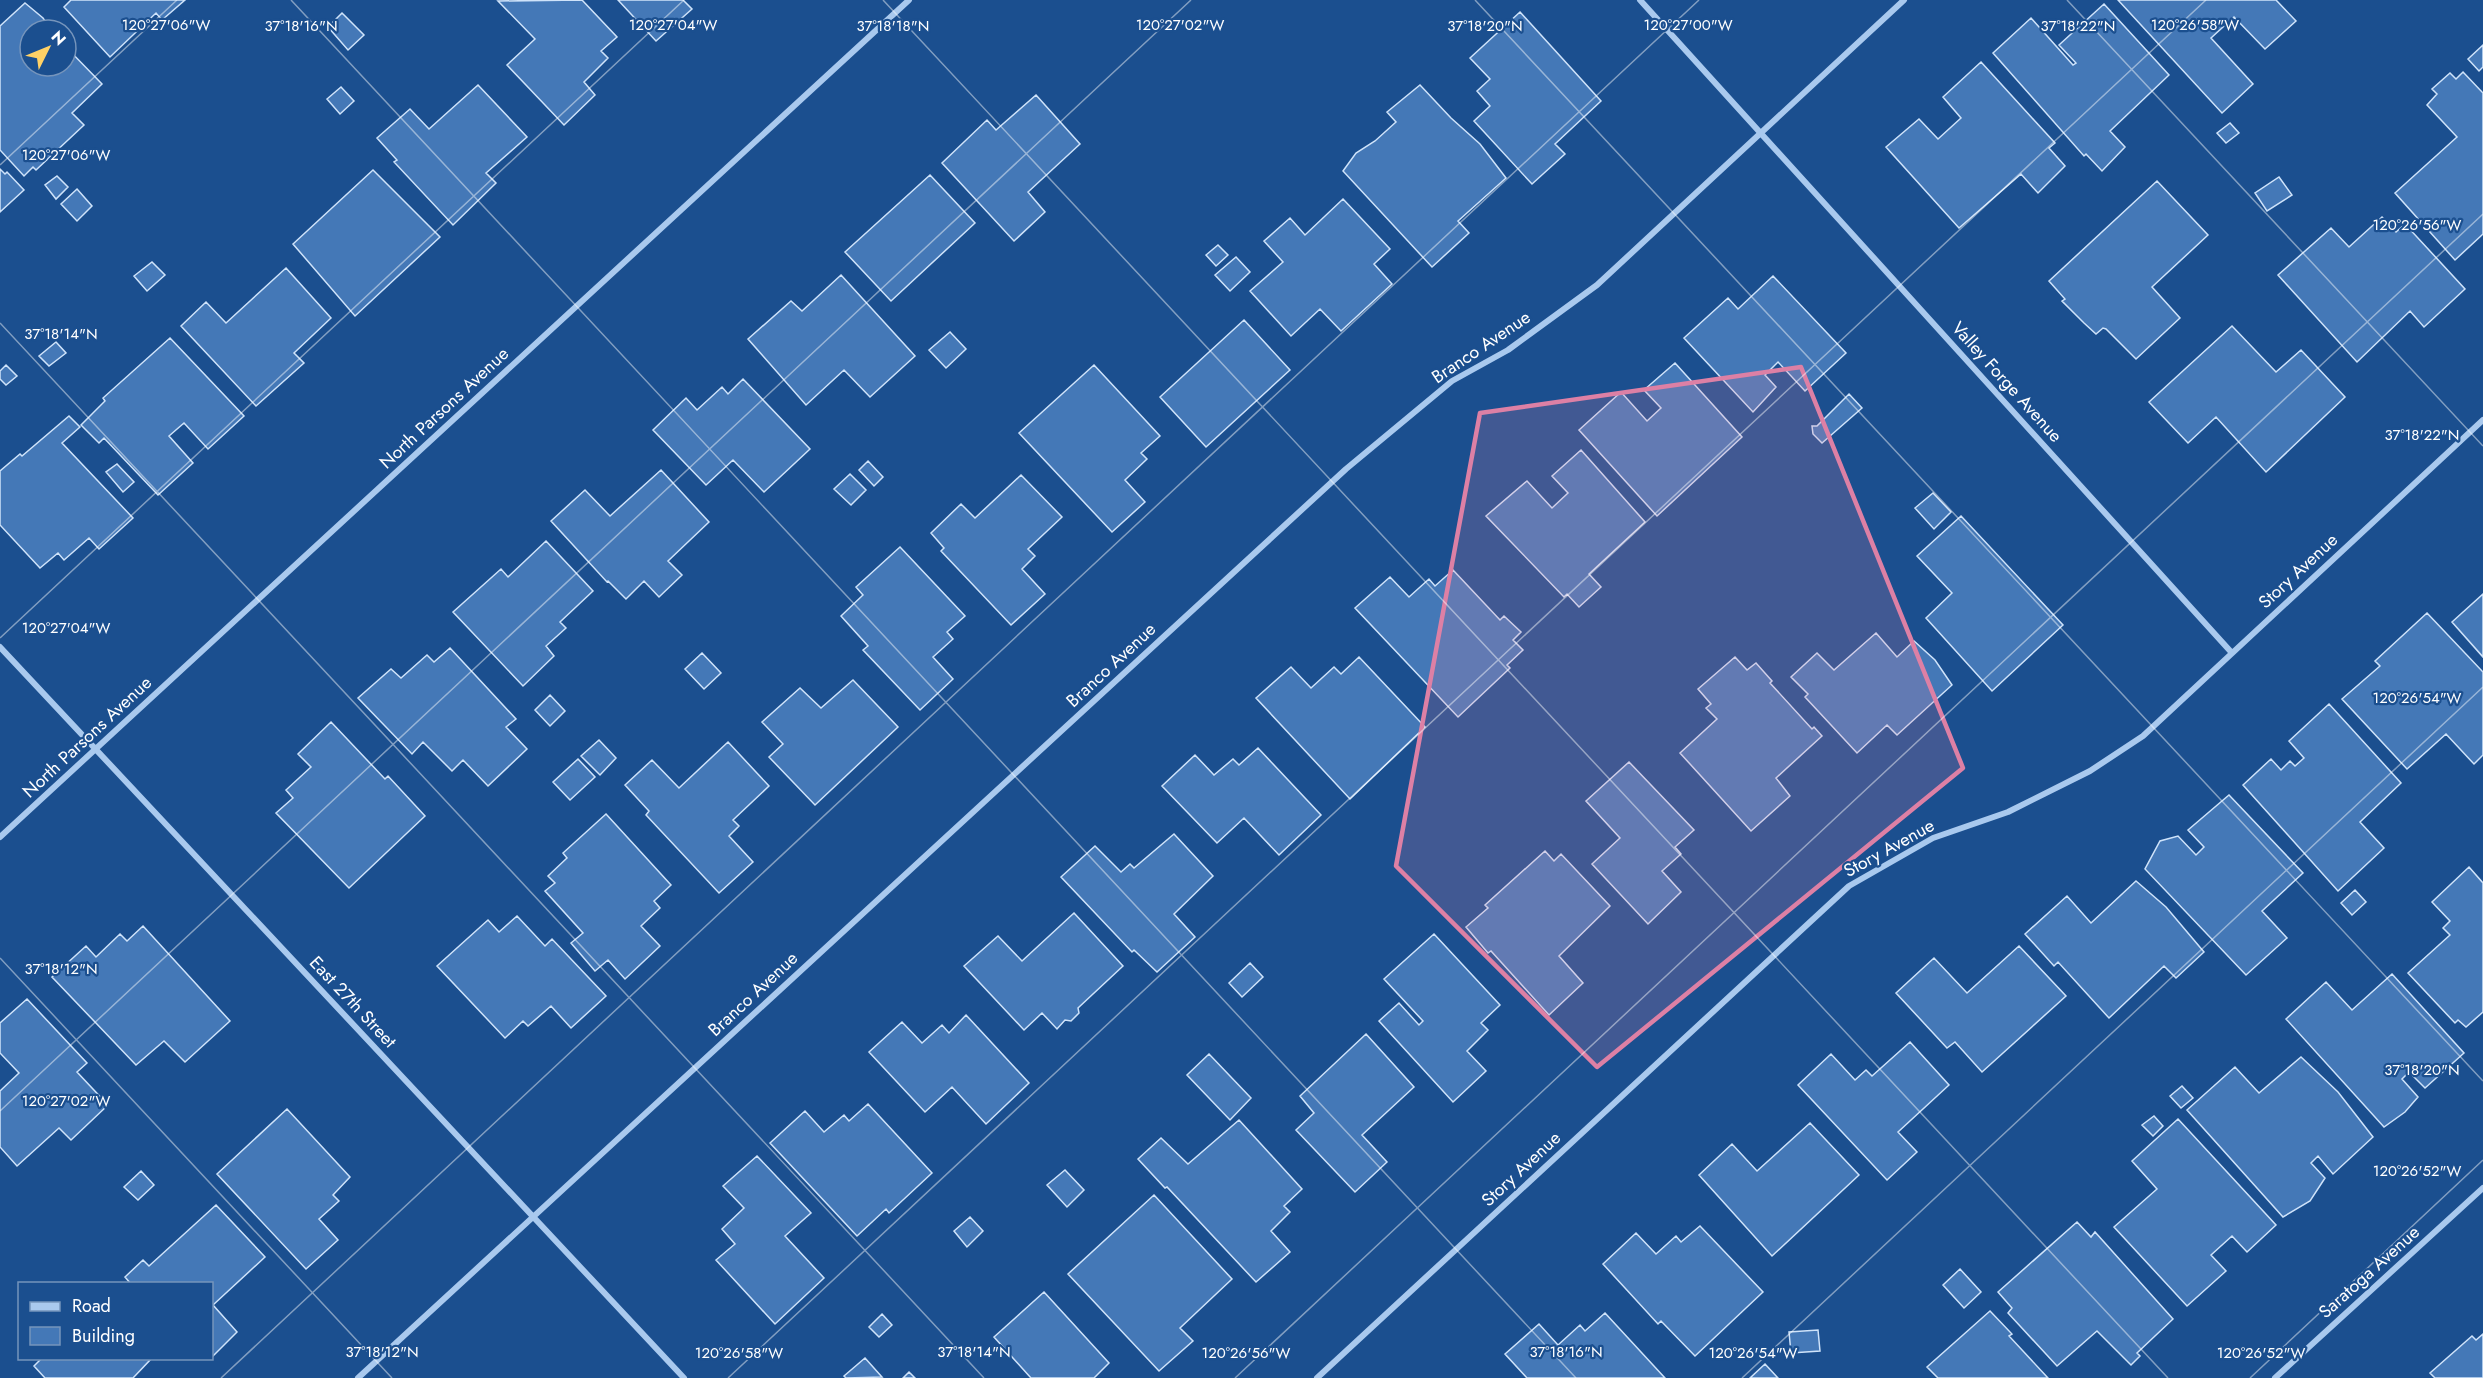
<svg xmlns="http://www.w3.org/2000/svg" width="2483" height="1378" font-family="Jost,sans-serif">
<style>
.building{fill:#4478b7;stroke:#cfe3fa;stroke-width:1.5}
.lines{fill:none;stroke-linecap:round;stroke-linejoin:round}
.minor{stroke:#a9c9ee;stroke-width:6}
.marked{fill:#dd80a5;fill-opacity:0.2;stroke:#dd80a5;stroke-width:4.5;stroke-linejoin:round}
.ticks{fill:none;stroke:#fff;stroke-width:1.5;stroke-opacity:0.45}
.labels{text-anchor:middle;stroke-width:4.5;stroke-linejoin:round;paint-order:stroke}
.street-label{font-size:18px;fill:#fff;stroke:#1b4f8f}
.ticks-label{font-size:15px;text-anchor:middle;fill:#fff;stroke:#1b4f8f;stroke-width:4.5;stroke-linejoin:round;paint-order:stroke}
</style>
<rect width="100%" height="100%" fill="#1b4f8f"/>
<!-- building -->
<path class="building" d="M71,0h114l-23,20 -6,-7 -46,44 -46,-50z
M582,0l35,37 -16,14 7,7 -24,24 11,13 -31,30 -57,-60 28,-26 -37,-38z
M618,0h65l9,9 -36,32z
M2118,0h158l20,21 -31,28 -31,-32 -23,21 42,46 -31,29z
M25,3l18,15 8,12h-21v36h36v-19l36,37 -30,29 12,12 -48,45 -3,-3 -9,9 -24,-26v-124z
M2104,4l65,71 -59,56 15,16 -23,24 -16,-17 -2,2 -91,-103 38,-35 42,47 3,-2 -17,-18z
M1520,12l81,89 -46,43 10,10 -33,30 -58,-63 16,-15 -13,-15 13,-12 -20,-21z
M342,13l22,22 -16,15 -20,-23z
M2483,45v22l-4,4 -11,-12z
M1981,62l74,81 -6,5 16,18 -27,27 -17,-19 -62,54 -73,-81 33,-28 19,20 23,-21 -18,-21z
M2463,72l20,21v141l-28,26 -60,-67 62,-56 -30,-32 10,-11 -5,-5 18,-16 6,6z
M478,85l49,52 -41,36 10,10 -43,42 -59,-63 3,-2 -20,-22 33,-29 19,20z
M1420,85l31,33 29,26 26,34 -48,43 11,12 -37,34 -89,-96 13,-18 19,-12 21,-19 -9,-10z
M341,87l13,14 -14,13 -13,-15z
M1036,95l44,49 -52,48 17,20 -31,29 -72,-78 45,-43 9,10z
M2230,123l9,10 -13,10 -9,-10z
M0,169l5,5 2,-2 17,18 -24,22z
M373,170l67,67 -85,79 -62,-72z
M930,175l45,48 -84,78 -46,-49z
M57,176l11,11 -12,12 -11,-14z
M2279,177l13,18 -25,16 -12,-18z
M2157,181l51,54 -56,52 28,31 -44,41 -30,-30 -3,-1 -7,6 -12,-11 -22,-22 3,-2 -16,-18z
M77,189l15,17 -15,15 -16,-17z
M1343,199l47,50 -16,15 18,20 -51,47 -21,-22 -29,27 -41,-45 33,-29 -19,-21 26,-23 15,17z
M2382,217l14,15 9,-8 60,65 -41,38 -14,-16 -53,51 -79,-87 53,-47 18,19z
M1218,245l10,10 -12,11 -10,-11z
M1236,257l14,15 -20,19 -15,-16z
M152,262l13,13 -18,16 -13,-15z
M286,268l45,50 -37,35 10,10 -48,43 -75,-80 25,-24 20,21z
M841,275l74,81 -45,41 -26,-27 -38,35 -58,-66 43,-38 11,10z
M1773,276l73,77 -41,38 -27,-29 -13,13 11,12 -23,25 -69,-74 44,-40 10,11z
M1244,320l46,50 -84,77 -46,-50z
M2232,326l44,46 25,-22 44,47 -79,75 -50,-55 -28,26 -39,-41z
M950,332l16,17 -20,19 -17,-18z
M170,338l74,78 -36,33 -24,-26 -15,13 24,27 -35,32 -54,-57 -5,5 -18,-18 24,-24 -2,-3z
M56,342l10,11 -17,13 -10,-10z
M1675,363l67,74 -85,79 -78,-86 42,-38 26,29 14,-13 -17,-18z
M6,365l11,11 -11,9 -6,-6v-8z
M1094,365l66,71 -19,17 6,6 -22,21 20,22 -33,30 -93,-99z
M743,379l67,70 -46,43 -31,-32 -27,25 -53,-55 33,-32 11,12 25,-23 6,7z
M1849,394l13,14 -40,35 -9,-9 -1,-8h5z
M69,416l11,11 -18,16 71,75 -34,31 -10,-11 -25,22 -6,-7 -18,15 -40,-43v-54l20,-17 2,2z
M1581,450l64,72 -56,52 12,13 -22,20 -12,-13 -3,3 -78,-81 41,-35 25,27 16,-15 -16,-17z
M868,461l15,16 -9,9 -15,-16z
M117,464l17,18 -11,10 -17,-20z
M661,470l48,52 -41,39 14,14 -23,22 -15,-16 -18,18 -18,-18 -1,1 -56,-61 34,-31 25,26z
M850,474l16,16 -15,15 -17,-16z
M1021,475l41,42 -34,32 7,7 -13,13 23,25 -34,31 -70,-74 3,-3 -13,-15 30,-29 14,14z
M1933,493l18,19 -17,17 -19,-21z
M1961,516l102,109 -71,66 -66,-73 26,-25 -35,-37z
M546,541l47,50 -33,31 6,6 -20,18 8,10 -31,30 -70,-74 48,-43 7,8z
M900,547l65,69 -18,16 6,7 -20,18 20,22 -33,31 -57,-60 5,-4 -27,-30 22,-21 -7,-8z
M1453,570l47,50 4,-4 17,16 -8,8 10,10 -16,15 3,3 -52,49 -103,-109 35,-31 19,20 20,-18 6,7z
M2483,594v63l-31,-35z
M2427,613l56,59v83l-9,9 -28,-30 -39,35 -65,-70 38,-33 -5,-5z
M1876,633l21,24 17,-16 21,19 17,25 -55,50 -10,-10 -30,28 -52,-56 3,-3 -17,-17 26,-24 17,17z
M450,648l66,71 -10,8 21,22 -39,37 -25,-26 -11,11 -29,-29 -11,12 -54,-56 33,-29 10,9 26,-23 7,7z
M702,653l19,20 -17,16 -19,-20z
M1359,657l66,70 -75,72 -94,-101 35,-31 20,21 23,-21 7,7z
M1735,657l12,13 9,-7 16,18 -2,2 42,46 2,-2 8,9 -46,42 14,18 -39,35 -71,-78 37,-34 -11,-11 5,-4 -13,-15z
M853,680l45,47 -83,78 -46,-48 14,-13 -21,-22 38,-34 21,20z
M550,695l15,16 -15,15 -15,-16z
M2329,704l72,79 -41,39 24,26 -46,43 -95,-106 28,-26 10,11 9,-9 5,5 9,-8 -15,-17z
M331,722l54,57 3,-3 37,40 -76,72 -73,-75 17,-15 -7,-8 25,-23 -13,-13z
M599,740l17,18 -16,17 -19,-19z
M728,742l41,44 -36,34 6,6 -10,10 24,26 -34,31 -73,-78 3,-4 -24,-26 27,-25 27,28z
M1258,748l63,67 -42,40 -35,-37 -27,25 -55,-57 33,-31 19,20 19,-16 6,6z
M578,759l17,18 -25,23 -17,-18z
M1629,762l65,68 -19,17 6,7 -19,17 19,21 -33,32 -56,-60 28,-26 -34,-37z
M2229,795l74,78 -41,38 25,27 -41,37 -101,-106 15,-28 18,-5 18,19 8,-8 -16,-17z
M606,814l65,71 -17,16 6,7 -19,18 19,20 -35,33 -17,-19 -13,11 -24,-28 12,-10 -38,-42 10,-8 -7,-7 19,-18 -4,-5z
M1174,834l39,42 -39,38 21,23 -38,35 -23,-22 -2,2 -71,-75 34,-31 26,26 9,-8 4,4z
M1545,851l9,10 7,-7 49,52 -51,50 24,27 -34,32 -58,-64 -3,2 -22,-26 22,-19 -3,-3z
M2469,867l14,16v129l-17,15 -8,-7 -3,3 -47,-50 42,-38 -7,-7 7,-7 -18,-19z
M2136,881l30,26 38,45 -28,26 -12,-12 -55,52 -51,-56 -4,4 -29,-32 42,-38 24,27z
M2355,890l11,12 -14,13 -11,-12z
M1074,913l49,53 -45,42 1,5 -8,8 -6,-1 -8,9 -15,-16 -18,17 -60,-64 34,-30 24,25z
M517,916l28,30 7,-7 54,57 -35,32 -20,-22 -23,20 -5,-5 -18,17 -68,-72 51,-46 11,12z
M143,926l87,95 -45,41 -21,-21 -28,24 -84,-88 34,-31 10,11 24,-23 7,7z
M1434,934l66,71 -19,18 7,7 -21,21 19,20 -33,31 -74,-81 20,-18 20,22 4,-4 -39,-42z
M2019,946l47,50 -84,76 -27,-30 -8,6 -51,-55 38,-35 33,35z
M1250,963l13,14 -21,20 -13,-14z
M2392,974l72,79 -39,35 -16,-16 -7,7 16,18 -13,15 -21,15 -98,-108 40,-37 26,28z
M27,999l60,64 -10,9 31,33 -37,35 -12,-12 -42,38 -17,-19v-56l19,-18 -19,-20v-30z
M966,1015l63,68 -43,41 -34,-37 -27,25 -56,-60 33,-30 20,21 20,-18 7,8z
M1366,1034l48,53 -52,48 25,27 -32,30 -59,-62 18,-17 -14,-17z
M1910,1042l39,43 -51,47 19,20 -30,28 -89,-95 33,-31 24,26 11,-10 6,6z
M1209,1054l42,44 -21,22 -43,-45z
M2301,1057l37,35 35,45 -40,37 -15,-18 -7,7 14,15 -15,23 -27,16 -96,-107 48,-43 24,26z
M2182,1086l11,12 -12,10 -11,-12z
M868,1104l64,69 -43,40 -3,-4 -29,27 -87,-93 35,-32 19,21 20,-17 5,6z
M287,1109l63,68 -17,18 6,6 -20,18 19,21 -32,29 -89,-95z
M2154,1116l9,10 -10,10 -11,-11z
M2178,1119l98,106 -29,27 -15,-16 -21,19 15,16 -39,35 -73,-79 43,-38 -25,-28z
M1239,1120l63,69 -18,17 6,6 -19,19 19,21 -34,30 -89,-95 -2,1 -27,-29 23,-21 27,26z
M1810,1123l49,52 -87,81 -73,-81 33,-31 25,27z
M757,1156l54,57 -26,23 39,42 -49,46 -59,-64 19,-16 -13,-15 22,-21 -21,-22z
M1065,1170l19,20 -17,17 -20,-22z
M141,1171l13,14 -16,15 -14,-13z
M1154,1195l78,84 -52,49 13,13 -34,30 -91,-97z
M216,1205l49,52 -52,48 24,27 -25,25v-73h-81l-6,-7 18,-17 6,6z
M970,1217l13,14 -16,16 -13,-16z
M2077,1222l14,15 4,-5 78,87 -36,34 3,3 -9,9 -34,-34 -40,35 -49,-53 4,-5 -14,-16z
M1700,1226l63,66 -68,64 -34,-35 -3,3 -55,-60 33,-31 20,21 20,-18 5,6z
M1960,1269l21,23 -17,16 -21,-23z
M1044,1292l65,71 -15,15h-63l-37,-41z
M1990,1311l22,23 -3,2 39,42h-110l-11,-11z
M1605,1313l60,65h-138l-22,-24 34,-30 19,21 22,-20 5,6z
M882,1314l10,11 -13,12 -10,-10z
M1818,1330l2,21 -29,2 -2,-21z
M2483,1334v44h-48l-5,-5 42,-37 4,4z
M42,1358h107l1,2 -17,18h-88l-11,-12z
M865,1358l17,19 -36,1 -2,-2z
M1765,1364l13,14h-28z
M909,1372l6,6h-12z"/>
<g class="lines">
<!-- minor -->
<path class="minor" d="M1640,0l592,653
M0,647l684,731
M0,837l909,-837
M358,1378l988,-909 106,-88 56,-31 89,-65 307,-285
M1317,1378l532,-492 84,-48 75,-26 82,-41 53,-35 340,-316
M2275,1378l208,-190"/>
</g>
<!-- marked area -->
<path class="marked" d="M1801,367l162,401 -366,299 -201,-201 84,-453z"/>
<!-- ticks -->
<path class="ticks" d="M291,0l1285,1378M883,0l1285,1378M1475,0l1008,1081M2067,0l416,446M0,165l177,-165M0,323l984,1055M0,638l684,-638M0,958l392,420M0,1111l1191,-1111M221,1378l1478,-1378M728,1378l1478,-1378M1235,1378l1248,-1164M1742,1378l741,-691M2250,1378l233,-218"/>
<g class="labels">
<!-- street labels -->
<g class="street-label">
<text transform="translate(1481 347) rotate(-34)" y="6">Branco Avenue</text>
<text transform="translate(2007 382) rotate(48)" y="6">Valley Forge Avenue</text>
<text transform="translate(444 408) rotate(-43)" y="6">North Parsons Avenue</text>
<text transform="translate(2298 571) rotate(-43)" y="6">Story Avenue</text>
<text transform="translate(1111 665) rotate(-43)" y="6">Branco Avenue</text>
<text transform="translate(87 737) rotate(-43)" y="6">North Parsons Avenue</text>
<text transform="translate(1889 848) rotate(-29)" y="6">Story Avenue</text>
<text transform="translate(753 994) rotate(-43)" y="6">Branco Avenue</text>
<text transform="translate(353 1002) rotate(47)" y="6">East 27th Street</text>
<text transform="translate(1521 1169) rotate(-43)" y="6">Story Avenue</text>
<text transform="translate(2369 1272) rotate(-42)" y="6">Saratoga Avenue</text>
</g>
</g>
<g class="ticks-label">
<text x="166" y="30">120°27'06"W</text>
<text x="673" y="30">120°27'04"W</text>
<text x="1180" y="30">120°27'02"W</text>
<text x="1688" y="30">120°27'00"W</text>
<text x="2195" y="30">120°26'58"W</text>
<text x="301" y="31">37°18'16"N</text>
<text x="893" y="31">37°18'18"N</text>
<text x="2078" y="31">37°18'22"N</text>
<text x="1485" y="31">37°18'20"N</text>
<text x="66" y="160">120°27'06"W</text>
<text x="2417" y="230">120°26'56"W</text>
<text x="61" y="339">37°18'14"N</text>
<text x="2422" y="440">37°18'22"N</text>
<text x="66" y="633">120°27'04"W</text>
<text x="2417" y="703">120°26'54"W</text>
<text x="61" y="974">37°18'12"N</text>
<text x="2422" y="1075">37°18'20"N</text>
<text x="66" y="1106">120°27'02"W</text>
<text x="2417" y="1176">120°26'52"W</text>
<text x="382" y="1357">37°18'12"N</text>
<text x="974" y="1357">37°18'14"N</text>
<text x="1566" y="1357">37°18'16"N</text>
<text x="739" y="1358">120°26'58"W</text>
<text x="1246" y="1358">120°26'56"W</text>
<text x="1753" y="1358">120°26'54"W</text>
<text x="2261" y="1358">120°26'52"W</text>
</g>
<!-- legend -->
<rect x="18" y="1282" width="195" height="78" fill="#1b4f8f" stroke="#7695bc" stroke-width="1.5"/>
<rect x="30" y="1302" width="30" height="9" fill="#a9c9ee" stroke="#7695bc" stroke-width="1.5"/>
<text x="72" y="1312" font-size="18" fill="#ffffff">Road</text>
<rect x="30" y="1327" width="30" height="18" fill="#4478b7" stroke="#7695bc" stroke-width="1.5"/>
<text x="72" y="1342" font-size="18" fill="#ffffff">Building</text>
<!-- north arrow -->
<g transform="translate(48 48) rotate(47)"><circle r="28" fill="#1b4f8f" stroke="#7695bc" stroke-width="1.5"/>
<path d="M0-4.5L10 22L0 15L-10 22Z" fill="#ffd166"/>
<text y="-9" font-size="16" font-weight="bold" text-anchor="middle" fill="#ffffff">N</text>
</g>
</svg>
